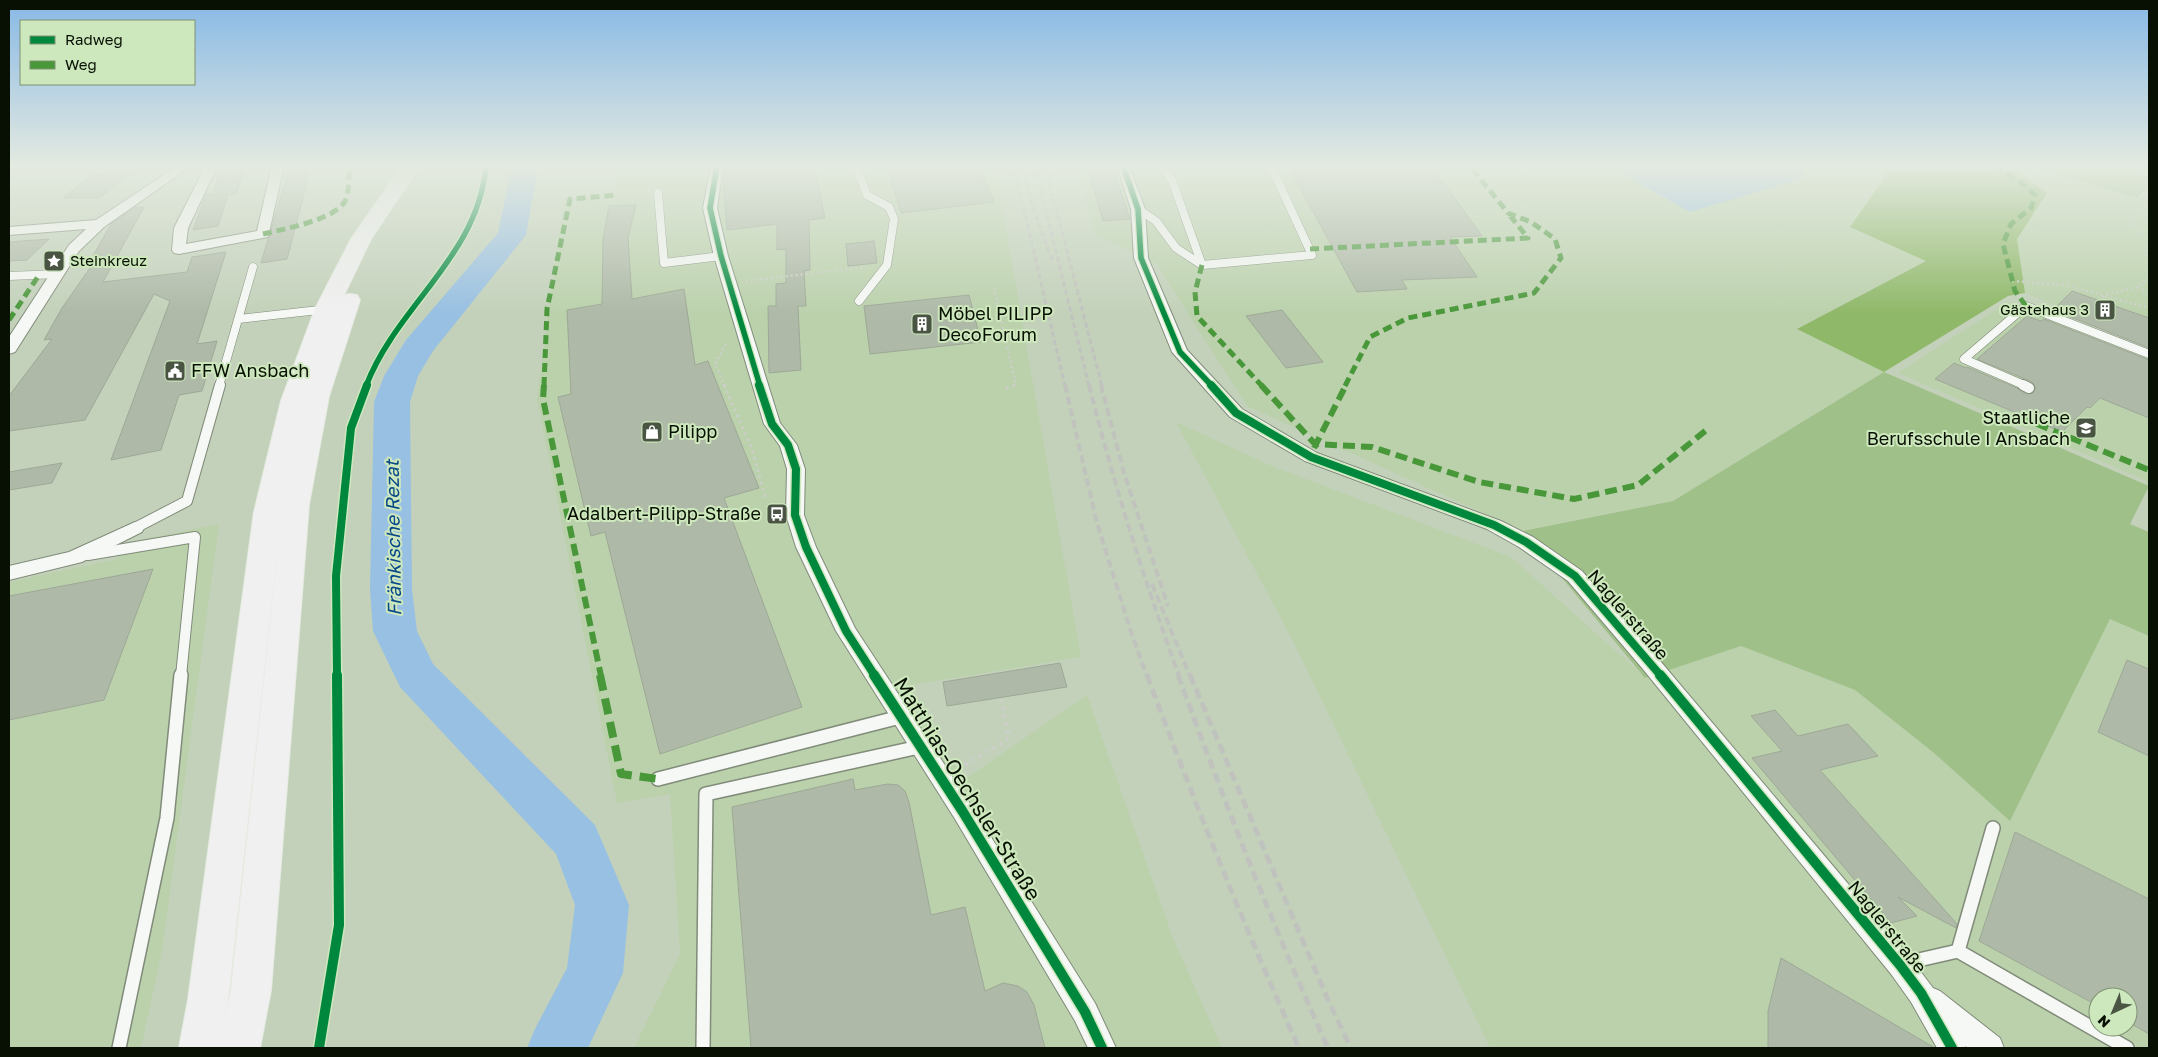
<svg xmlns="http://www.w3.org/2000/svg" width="2158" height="1057" font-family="'Golos Text',sans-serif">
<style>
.built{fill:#bbd1ac;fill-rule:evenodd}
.green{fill:#a0c089}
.forest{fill:#8fb868}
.water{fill:#98c0e2}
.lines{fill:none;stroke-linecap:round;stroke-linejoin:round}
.river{fill:#98c0e2;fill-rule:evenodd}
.building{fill:#aeb9a7;stroke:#9da896}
.lane-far2-casing{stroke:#808b79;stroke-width:9}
.lane-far1-casing{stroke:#808b79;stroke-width:12}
.lane-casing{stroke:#808b79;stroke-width:16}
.street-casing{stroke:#808b79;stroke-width:2}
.primary-casing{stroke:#e4eae0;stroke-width:2}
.path-far2{stroke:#cbcfc8;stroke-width:2.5;stroke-dasharray:2 3;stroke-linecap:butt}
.path-far1{stroke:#cbcfc8;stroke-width:3;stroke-dasharray:2.5 4;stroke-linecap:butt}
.path{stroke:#cbcfc8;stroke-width:4.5;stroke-dasharray:3 5;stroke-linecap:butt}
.lane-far2{stroke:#f6f8f5;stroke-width:8}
.lane-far1{stroke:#f6f8f5;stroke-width:10}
.lane{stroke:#f6f8f5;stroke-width:13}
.street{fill:#f6f8f5;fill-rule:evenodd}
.primary{fill:#f0f0f0;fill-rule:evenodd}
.rail-far2{stroke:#c0c3bd;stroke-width:3;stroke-dasharray:5.5 3;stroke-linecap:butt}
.rail-far1{stroke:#c0c3bd;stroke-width:4;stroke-dasharray:8 4;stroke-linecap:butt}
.rail{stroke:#c0c3bd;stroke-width:5;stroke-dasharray:10 5;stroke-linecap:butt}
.quiet-far2{stroke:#489739;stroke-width:5;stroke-dasharray:9 5;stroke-linecap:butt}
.quiet-far1{stroke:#489739;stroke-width:6;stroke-dasharray:12 6;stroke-linecap:butt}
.quiet{stroke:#489739;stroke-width:8;stroke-dasharray:16 8;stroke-linecap:butt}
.cycleway-far2-casing{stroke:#cee8bd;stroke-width:8}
.cycleway-far1-casing{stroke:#cee8bd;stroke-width:11}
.cycleway-casing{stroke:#cee8bd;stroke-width:13}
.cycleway-far2{stroke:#00873e;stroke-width:5.5}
.cycleway-far1{stroke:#00873e;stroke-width:8}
.cycleway{stroke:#00873e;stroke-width:10}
.labels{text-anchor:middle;stroke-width:4;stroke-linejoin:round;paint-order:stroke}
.far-poi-label{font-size:15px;fill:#081003;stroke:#cee8bd;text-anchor:start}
.poi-label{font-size:18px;fill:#081003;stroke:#cee8bd;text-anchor:start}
.street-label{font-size:18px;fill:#081003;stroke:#cee8bd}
.water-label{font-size:19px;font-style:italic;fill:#084a87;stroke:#cee8bd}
.near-street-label{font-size:21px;fill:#081003;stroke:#cee8bd}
</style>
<rect width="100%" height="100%" fill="#c3d1ba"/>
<!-- built -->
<path class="built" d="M620,166h375l86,491 -182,30 66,92 122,-84 86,243 49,110h-588l46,-94 -10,-160 -53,9 -80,-405 27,-200 48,-4z
M1076,166h797l14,8 39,86 -129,69 87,43 -211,129 -150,30 -276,-125 -91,-143 -60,-28z
M2009,166h140v176l-124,-49 -8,-54 29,-46z
M2008,302l141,56v124l-251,-109z
M1176,422l96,44 239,91 134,120 96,-31 114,44 79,63 76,68 100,-202 39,17v412h-659l-196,-405zM2098,997h30v30h-30z
M219,524l-57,427 -21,97h-132v-466l108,-23 7,-16z"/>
<!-- green -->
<path class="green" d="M2029,166h85l35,10v9l-12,13z
M1884,372l265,114 -19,38 19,8v104l-39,-17 -100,202 -76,-68 -79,-63 -114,-44 -96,32 -122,-147 150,-30z"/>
<!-- forest -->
<path class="forest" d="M1873,166h136l38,27 -30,46 8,54 -17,3 -124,76 -87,-43 129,-68 -76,-34 37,-53z"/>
<!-- water -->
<path class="water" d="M1609,166h193l2,12 -114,34z"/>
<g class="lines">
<!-- river -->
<path class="river" d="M512,166h26l-12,69 -93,116 -15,25 -8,26 2,187 5,42 16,33 162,161 34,80 -6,68 -35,75h-61l9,-21 31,-59 8,-63 -19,-51 -156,-167 -27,-56 -3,-42 4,-187 10,-26 22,-36 92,-107z"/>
</g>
<!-- building -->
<path class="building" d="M221,166h24l-8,27 -9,2 -10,31 -25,4 13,-36h7z
M290,166h19l-4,24 -18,69 -26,4z
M741,166h73l11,52 -16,2 1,50 -6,1 2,35h-8l3,64 -32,3 -1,-67h8v-22l10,-1v-34l-9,1v-26l-50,6 -4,-52 2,-10z
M887,166h92l15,36 -93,11z
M1087,166h25l18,53 -27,2z
M1288,166h143l51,70 -32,1 27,40 -75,3 5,9 -50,3z
M130,173l-30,25h-37l29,-23z
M636,205l-8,33 4,61 52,-10 11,76 13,-4 51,127 -35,10 78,209 -142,47 -55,-222 -14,4 -33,-139 13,-3 -4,-84 35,-6 1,-64 6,-34z
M136,207h8l-41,75 84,-10 5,-15 34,-5 -29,92 20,-3 -15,50 -23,4 -18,55 -50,10 59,-159 -16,-7 -69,126 -76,11v-35l43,-57 -8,1 18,-32 37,-53 -6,1 18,-32z
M49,239l-22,21 -18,1v-19z
M874,241l3,22 -29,3 -2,-22z
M2072,291l77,27v30l-96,-38z
M969,295l12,47 -111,12 -6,-48z
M1282,310l41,52 -37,6 -40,-52z
M2027,316l14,5 3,-2 105,41v58l-49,-20 -10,10 -3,-1 -25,25 -127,-53 19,-16 12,5 1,-1 50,21 9,6 7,-1 3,-6 -4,-5 -55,-23z
M62,463l-10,20 -43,7v-18z
M153,569l-49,131 -95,20v-124z
M2127,660l22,9v87l-51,-24z
M1060,663l7,24 -120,19 -4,-24z
M1775,710l23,26 50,-12 30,32 -58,14 137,154 -1,4 -58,-31 19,19 -26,7 -139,-165 30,-7 -31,-35z
M853,779l2,11 33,-6 10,1 7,6 4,11 22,113 34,-8 20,84 18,-8 15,3 9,6 7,13 11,43h-294l-19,-241z
M2015,832l134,67v135l-21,-12v-25h-30v9l-119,-65z
M1781,958l154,90h-167v-37z"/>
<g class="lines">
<!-- lane-far2 casing -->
<g class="lane-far2-casing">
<path id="lane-far2" d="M856,166l11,29 22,12 5,12 -7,46 -28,36
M1162,166l10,14 30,85 110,-10 -41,-89
M658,193l6,70 57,-7
M1138,209l18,12 20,27 26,17
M9,276l49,-2
M239,319l89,-10
M219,386l34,-119
M2026,386l-62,-27 62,-53 123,48"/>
</g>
<!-- lane-far1 casing -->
<g class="lane-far1-casing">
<path id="lane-far1" d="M2023,385l6,3
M135,528l52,-27 33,-116
M88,555l107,-18 -14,139"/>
</g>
<!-- lane casing -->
<g class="lane-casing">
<path id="lane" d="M658,779l242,-62
M1958,951l169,97
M1901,964l57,-13 35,-123
M119,1048l48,-230 14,-143
M703,1048l3,-254 213,-47"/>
</g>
<!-- street casing -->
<g class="street-casing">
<path id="street" d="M177,166h14l-87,61 -25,24 -62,98 -2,3 -6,2v-17l60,-92 17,-16 -77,6v-8l87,-7z
M194,166h18l3,5 -27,57 -2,16 71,-13 14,-61 6,-4 6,4 -15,67 -89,17 -5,-1 -2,-3 2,-22 29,-57z
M711,166h12l-6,42 11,48 52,167 17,22 8,24 -1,46 12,32 39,81 116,177 124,198 21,45h-28l-13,-27 -120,-202 -119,-188 -40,-84 -10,-32 1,-46 -7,-23 -16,-22 -50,-168 -11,-48z
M1117,166h12l16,43 3,49 39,92 55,59 75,44 184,68 32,16 49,34 74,85 253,300 24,32 7,3 60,47 4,10h-36l-3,-2 1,2h-29l-26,-46 -20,-28 -249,-306 -74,-87 -49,-34 -32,-18 -182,-68 -75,-44 -58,-65 -38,-94 -3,-49z
M135,522l7,2 2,4 -2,4 -60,30 -73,18v-14l60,-14z"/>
</g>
<!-- primary casing -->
<g class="primary-casing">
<path id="primary" d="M402,166h18l-49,73 -27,56 5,-1 8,1 3,5 -31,96 -20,108 -38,486 -11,58h-81l9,-48 66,-488 27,-111 34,-92 36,-70zM282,510l-51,480 -8,35 5,-25z"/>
</g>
<!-- path-far2 -->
<path class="path-far2" d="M2149,202l-18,20 18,20
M2149,246l-4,5 4,10
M746,281l120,-14
M2012,281l53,4 84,23
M2138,287l11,6
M994,288l22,97 -5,1
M2099,301l6,-6 33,-8 11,-11
M725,386l-10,-22 13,-23"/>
<!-- path-far1 -->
<path class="path-far1" d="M724,385l28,64 13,48
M1006,388l9,-3"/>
<!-- path -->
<path class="path" d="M958,769l51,-31 -8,-40"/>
<!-- lane-far2 -->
<use href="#lane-far2" class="lane-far2"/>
<!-- lane-far1 -->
<use href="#lane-far1" class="lane-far1"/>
<!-- lane -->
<use href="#lane" class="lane"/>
<!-- street -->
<use href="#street" class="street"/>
<!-- primary -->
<use href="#primary" class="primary"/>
<!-- rail-far2 -->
<path class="rail-far2" d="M1014,166l51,220
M1023,166l9,39 21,57
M1035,166l54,220
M1045,166l57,220"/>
<!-- rail-far1 -->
<path class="rail-far1" d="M1065,385l32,138 35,112 15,41
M1089,385c25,100 55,194 90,291
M1101,385l23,88 44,133
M1152,584l38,92"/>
<!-- rail -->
<path class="rail" d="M1147,675c47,126 97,251 152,373
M1178,675c46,126 95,251 150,373
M1190,675l138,325 23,48"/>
<!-- quiet-far2 -->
<path class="quiet-far2" d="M1995,166l28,18 12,11 -4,13 -20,16 -8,20 12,47 11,15
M263,234c20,-5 72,-14 82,-33 5,-10 3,-24 5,-35
M1310,249l218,-11 -20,-25
M1202,265l-7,27 2,24 65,70
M9,320l30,-45
M544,386l3,-77 23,-110 47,-4
M1345,386l25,-49 38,-19 126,-25 27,-35 -6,-19 -24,-17 -23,-9 -38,-47"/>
<!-- quiet-far1 -->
<path class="quiet-far1" d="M544,385l-1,14 58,277
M1261,385l54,59 57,3 107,35 95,17 64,-14 71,-57
M2020,417l129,53
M1314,448l32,-63"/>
<!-- quiet -->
<path class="quiet" d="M600,675l21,99 37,5"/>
<!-- cycleway-far2 casing -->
<g class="cycleway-far2-casing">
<path id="cycleway-far2" d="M717,166l-7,42 11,48 39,130
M1123,166l15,43 3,49 39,94 32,34
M366,386c31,-81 112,-129 120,-220"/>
</g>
<!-- cycleway-far1 casing -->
<g class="cycleway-far1-casing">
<path id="cycleway-far1" d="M759,385l13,39 16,21 8,24 -1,46 11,32 40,84 29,45
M1211,385l25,28 75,44 183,68 32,17 49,34 86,100
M337,676l-1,-100 15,-148 16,-43"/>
</g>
<!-- cycleway casing -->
<g class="cycleway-casing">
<path id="cycleway" d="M874,675l89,137 122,200 17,36
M1660,675l240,290 21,28 31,55
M319,1048l20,-123 -2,-250"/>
</g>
<!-- cycleway-far2 -->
<use href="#cycleway-far2" class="cycleway-far2"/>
<!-- cycleway-far1 -->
<use href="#cycleway-far1" class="cycleway-far1"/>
<!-- cycleway -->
<use href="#cycleway" class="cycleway"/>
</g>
<!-- sky -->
<linearGradient id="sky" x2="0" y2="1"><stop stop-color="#88b9e6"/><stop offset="0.53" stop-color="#e4eae0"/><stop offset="1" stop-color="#e4eae0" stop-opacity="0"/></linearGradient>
<rect width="2158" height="314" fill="url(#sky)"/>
<!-- icons -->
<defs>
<g id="sight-square" transform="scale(1.125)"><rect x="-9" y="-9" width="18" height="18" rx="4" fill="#495443" stroke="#cee8bd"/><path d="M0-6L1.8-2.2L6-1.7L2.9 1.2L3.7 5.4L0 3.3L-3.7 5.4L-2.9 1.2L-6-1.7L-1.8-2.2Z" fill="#fff"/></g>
<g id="building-square" transform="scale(1.125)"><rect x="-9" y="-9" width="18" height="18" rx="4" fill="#495443" stroke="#cee8bd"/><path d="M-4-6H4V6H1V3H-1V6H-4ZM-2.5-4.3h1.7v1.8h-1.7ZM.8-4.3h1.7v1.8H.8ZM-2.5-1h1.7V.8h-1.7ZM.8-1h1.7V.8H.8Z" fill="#fff"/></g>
<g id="civic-square" transform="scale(1.125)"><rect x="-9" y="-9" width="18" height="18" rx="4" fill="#495443" stroke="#cee8bd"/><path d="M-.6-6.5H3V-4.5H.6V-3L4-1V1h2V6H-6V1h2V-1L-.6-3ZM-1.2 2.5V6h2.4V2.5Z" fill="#fff"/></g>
<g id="school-square" transform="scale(1.125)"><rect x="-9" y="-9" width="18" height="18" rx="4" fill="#495443" stroke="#cee8bd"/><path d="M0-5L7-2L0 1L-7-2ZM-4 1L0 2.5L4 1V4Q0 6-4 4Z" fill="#fff"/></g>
<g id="shop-square" transform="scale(1.125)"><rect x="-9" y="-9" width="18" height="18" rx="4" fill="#495443" stroke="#cee8bd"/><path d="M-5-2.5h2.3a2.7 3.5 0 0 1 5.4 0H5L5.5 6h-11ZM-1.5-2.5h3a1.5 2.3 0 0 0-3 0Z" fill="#fff"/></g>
<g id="bus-square" transform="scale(1.125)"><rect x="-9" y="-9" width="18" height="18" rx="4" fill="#495443" stroke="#cee8bd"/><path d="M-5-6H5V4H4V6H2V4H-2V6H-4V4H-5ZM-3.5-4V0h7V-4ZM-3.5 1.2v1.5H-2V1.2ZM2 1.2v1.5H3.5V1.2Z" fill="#fff"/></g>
</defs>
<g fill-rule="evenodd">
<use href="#sight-square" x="54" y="261"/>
<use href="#building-square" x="2105" y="310"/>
<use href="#building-square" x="922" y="324"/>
<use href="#civic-square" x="175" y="371"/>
<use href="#school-square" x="2086" y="428"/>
<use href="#shop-square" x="652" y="432"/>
<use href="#bus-square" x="777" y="514"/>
</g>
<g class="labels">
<!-- far-poi labels -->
<g class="far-poi-label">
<text x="70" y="266">Steinkreuz</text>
<text x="2089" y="315" text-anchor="end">Gästehaus 3</text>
</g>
<!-- poi labels -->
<g class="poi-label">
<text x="938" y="320">Möbel PILIPP<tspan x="938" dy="21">DecoForum</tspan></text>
<text x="191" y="377">FFW Ansbach</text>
<text x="2070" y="424" text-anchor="end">Staatliche<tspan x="2070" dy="21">Berufsschule I Ansbach</tspan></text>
<text x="668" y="438">Pilipp</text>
<text x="761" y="520" text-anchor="end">Adalbert-Pilipp-Straße</text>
</g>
<!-- street labels -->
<g class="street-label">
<text transform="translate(1628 615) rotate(49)" y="6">Naglerstraße</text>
<text transform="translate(1887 927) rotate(51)" y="6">Naglerstraße</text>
</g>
<!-- water labels -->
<g class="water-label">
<text transform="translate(393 538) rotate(-91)" y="7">Fränkische Rezat</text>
</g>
<!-- near-street labels -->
<g class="near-street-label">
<text transform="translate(967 789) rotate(58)" y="7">Matthias-Oechsler-Straße</text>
</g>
</g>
<!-- border -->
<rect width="2158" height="1057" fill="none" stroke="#081003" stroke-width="20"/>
<!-- legend -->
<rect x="20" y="20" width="175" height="65" fill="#cee8bd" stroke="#7f9273"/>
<rect x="30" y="36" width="25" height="8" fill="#00873e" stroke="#7f9273"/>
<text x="65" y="45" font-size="15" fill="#081003">Radweg</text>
<rect x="30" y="61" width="25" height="8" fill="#489739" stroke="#7f9273"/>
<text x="65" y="70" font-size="15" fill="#081003">Weg</text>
<!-- north arrow -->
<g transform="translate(2113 1012) rotate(224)"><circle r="24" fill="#cee8bd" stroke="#7f9273"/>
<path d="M0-4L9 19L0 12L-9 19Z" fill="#495443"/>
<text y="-8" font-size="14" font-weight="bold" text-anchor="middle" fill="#081003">N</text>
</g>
</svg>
